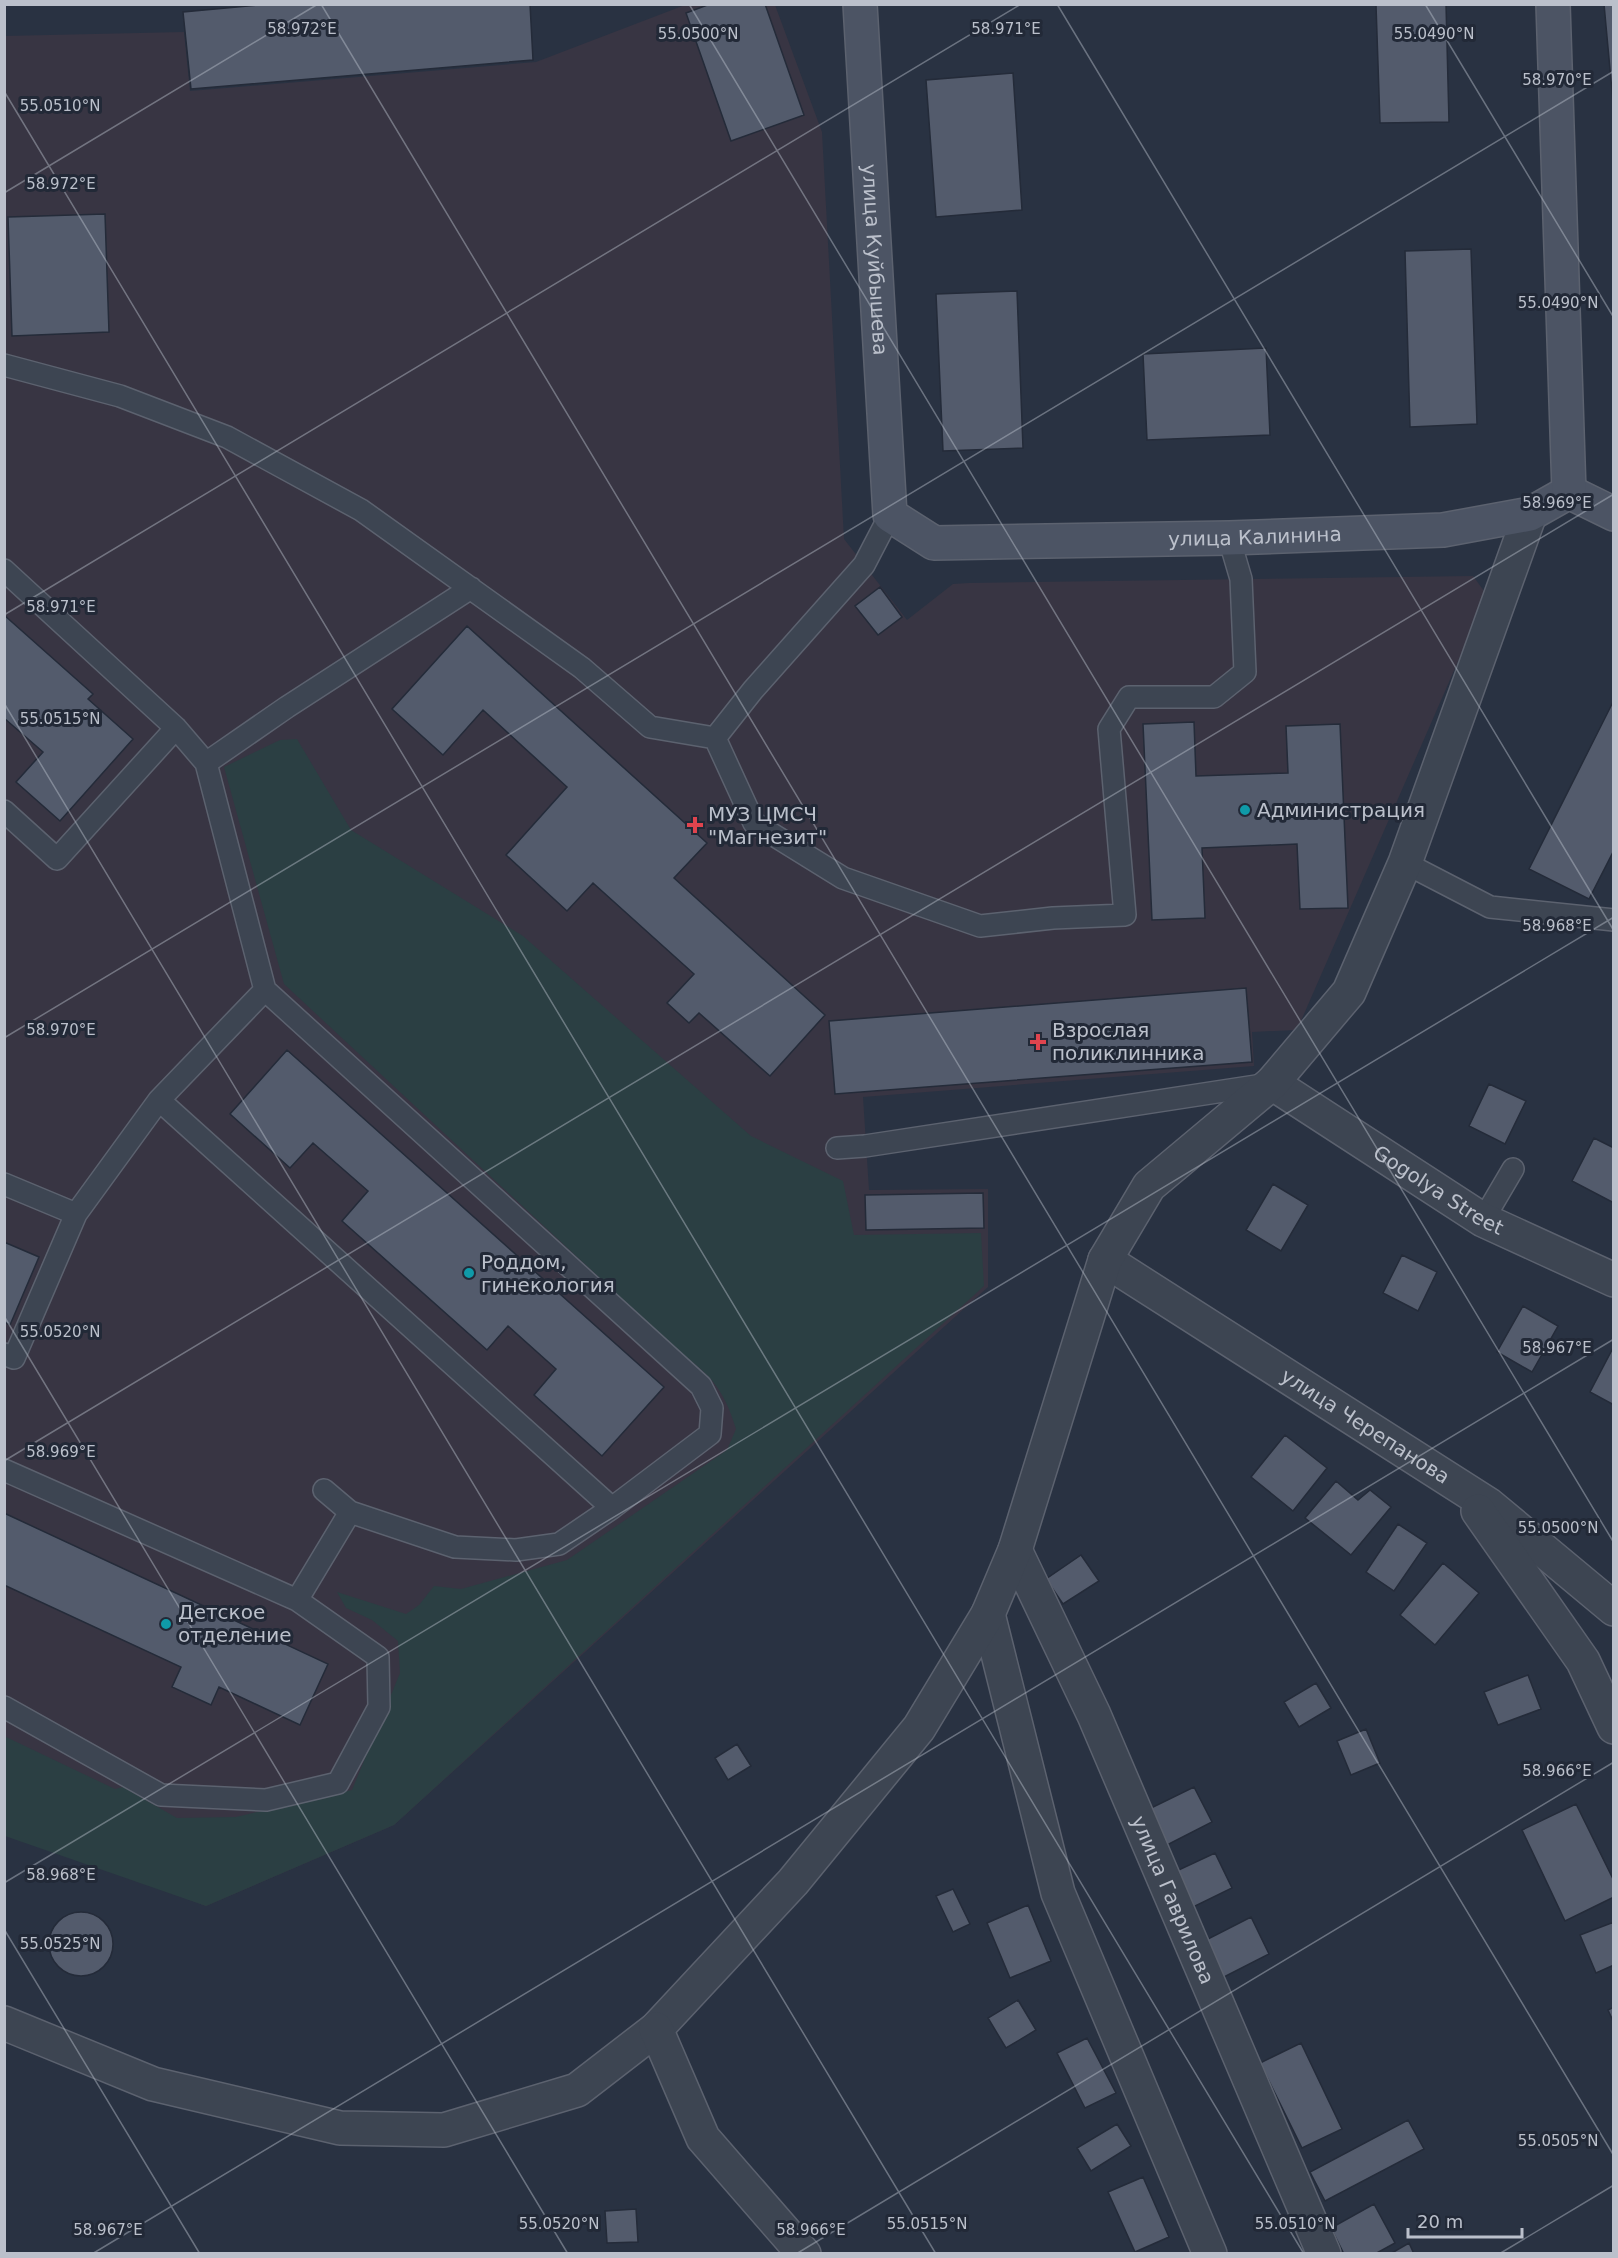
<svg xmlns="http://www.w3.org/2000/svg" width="1618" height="2258" font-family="'DejaVu Sans',sans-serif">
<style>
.medical{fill:#383543}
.green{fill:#2b3f43}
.building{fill:#535b6c;stroke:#242b39;stroke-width:1.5}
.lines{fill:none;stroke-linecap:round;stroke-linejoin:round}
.lane-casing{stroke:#5c626f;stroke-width:24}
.street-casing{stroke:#5c626f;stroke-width:36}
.secondary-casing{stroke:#5c626f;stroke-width:36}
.lane{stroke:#3d4552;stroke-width:21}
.street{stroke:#3d4552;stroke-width:33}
.secondary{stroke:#4c5464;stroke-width:33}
.ticks{fill:none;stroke:#bbc0cb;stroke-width:1.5;stroke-opacity:0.45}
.culture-dot{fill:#0f9aa8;stroke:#222937;stroke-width:2}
.health-dot{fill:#e0444e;stroke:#222937;stroke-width:2}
.labels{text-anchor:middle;stroke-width:6;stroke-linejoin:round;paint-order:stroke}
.street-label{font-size:20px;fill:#bbc0cb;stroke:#222937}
.poi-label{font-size:20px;fill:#bbc0cb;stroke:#222937;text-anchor:start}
.ticks-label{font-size:15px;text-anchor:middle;fill:#bbc0cb;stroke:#222937;stroke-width:6;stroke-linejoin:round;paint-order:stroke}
</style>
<rect width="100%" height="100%" fill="#293242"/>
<!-- medical -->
<path class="medical" d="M685,5h90l47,127 22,407 63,81 46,-36 16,-1 504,-7 14,19 -190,435 -45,2 2,34 -391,31 6,93 119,-1v98l-594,538 -188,81 -201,-74 -1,-1796 180,-4 6,59 346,-29z"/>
<!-- green -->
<path class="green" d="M297,739l54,91 172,106 228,200 92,45 11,54 127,-2 3,53 -590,539 -188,81 -201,-70 -1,-100 111,53 8,-2 54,31 59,-1 116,-27 48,-117 -2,-32 -26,-21 -26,-12 -9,-16 69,22 13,-9 15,-19 27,3 106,-29 160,-110 9,-21c-13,-42 -25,-53 -59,-79l-393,-366 -60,-217 56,-27z"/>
<!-- building -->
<path class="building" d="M268,4h262l3,56 -342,29 -8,-77z
M710,4h55l39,111 -73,26 -45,-128z
M1446,4l3,118 -69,1 -4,-118z
M1604,4h10v98h-1z
M1013,73l9,137 -86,7 -10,-137z
M105,214l4,118 -97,4 -4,-119z
M1471,249l6,175 -67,3 -5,-176z
M1017,291l6,157 -80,3 -7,-157z
M1266,348l4,87 -123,5 -4,-86z
M880,587l22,30 -24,18 -23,-29z
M4,615l89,79 -5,5 45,40 -73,82 -44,-39 27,-30 -39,-34z
M467,626l240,217 -33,35 151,137 -55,61 -71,-63 -10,10 -22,-20 27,-29 -101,-91 -26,28 -61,-56 61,-68 -84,-77 -40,45 -51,-46z
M1614,700v150l-25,49 -60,-30z
M1194,722l2,54 92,-3 -2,-47 54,-2 8,184 -48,1 -3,-65 -95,4 3,70 -53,2 -9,-196z
M1246,988l6,74 -417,32 -6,-73z
M287,1050l377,337 -62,69 -68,-61 22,-26 -48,-43 -21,24 -145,-129 26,-30 -55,-48 -23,25 -60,-54z
M1489,1084l37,17 -21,43 -36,-18z
M1594,1138l20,10v55l-42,-22z
M1273,1184l35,21 -27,46 -35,-21z
M983,1193l1,35 -118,2 -1,-35z
M4,1242l35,15 -29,68 -6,-3z
M1402,1255l35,17 -19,39 -35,-18z
M1523,1306l35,20 -26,46 -35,-20z
M1613,1348l1,1v56l-24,-13z
M1285,1435l42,33 -34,43 -42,-34z
M1336,1481l22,19 12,-10 21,17 -40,48 -46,-37z
M4,1513l324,151 -28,61 -81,-38 -8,18 -39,-18 9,-20 -177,-82z
M1398,1524l29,19 -33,48 -28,-19z
M1081,1555l18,26 -36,23 -17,-25z
M1443,1563l36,30 -44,52 -35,-30z
M1528,1675l13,34 -43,16 -14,-33z
M1316,1683l15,25 -32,19 -15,-25z
M1366,1729l14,34 -29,12 -14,-34z
M737,1744l14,22 -23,14 -13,-22z
M1194,1787l18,35 -45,23 -18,-36z
M1576,1804l38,77v16l-49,24 -43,-91z
M1215,1853l17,35 -45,22 -17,-36z
M953,1889l17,35 -17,8 -17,-36z
M1028,1905l23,56 -41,17 -23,-55z
M49 1944a32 32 0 1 1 64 0a32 32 0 1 1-64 0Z
M1251,1917l18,37 -47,24 -18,-37z
M1614,1922v43l-18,8 -16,-38z
M1018,2000l18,30 -30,18 -18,-30z
M1614,2007v16l-6,-13z
M1087,2038l29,55 -31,15 -28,-55z
M1301,2043l41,86 -40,19 -42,-85z
M1408,2120l16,29 -99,52 -15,-29z
M1117,2124l14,22 -40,25 -14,-23z
M1143,2177l26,60 -34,15 -27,-60z
M1374,2204l21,39 -20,11h-31l-13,-26z
M636,2209l2,33 -31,1 -2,-32z
M1409,2243l5,11h-24z"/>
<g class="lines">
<!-- lane casing -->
<g class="lane-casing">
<path id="lane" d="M4,365l116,31 107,41 134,73 221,158 68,59 65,11 38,-48 111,-125 26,-50
M4,570l172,158
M715,738l39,85 89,55 137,48 73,-8 72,-3 -16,-186 20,-32h85l31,-25 -4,-93 -12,-41
M206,763l81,-56 184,-119
M4,811l53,48 119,-131 30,35 59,227 436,396 11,22 -2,26 -98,74 -453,-408 -83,114 -62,144 -10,-4
M1405,863l85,44 124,13
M159,1100l106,-110
M837,1148l28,-2 404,-62
M4,1184l72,30
M1483,1220l30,-51
M4,1470l293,130 81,57 1,50 -41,76 -72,17 -105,-5 -157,-88
M324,1490l26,22 105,35 61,3 43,-6 53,-36
M297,1600l53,-88"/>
</g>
<!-- street casing -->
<g class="street-casing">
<g id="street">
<path id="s1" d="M1272,1083l211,137 131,60"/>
<path id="s2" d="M1105,1260l384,245 125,104"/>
<path d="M1478,1511l105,150 31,66"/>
<path id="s3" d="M1015,1550l79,165 230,539"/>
<path d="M988,1614l70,279 152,361"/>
<path d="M4,2023l149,61 187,44 104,2 133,-40 79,-61 137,-147 126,-154 69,-114 27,-64 90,-290 44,-74 123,-103 77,-91 56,-129 125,-349"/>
<path d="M656,2029l47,109 101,116"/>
</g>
</g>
<!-- secondary casing -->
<g class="secondary-casing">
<g id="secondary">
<path id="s4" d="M860,4l30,511 44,28 295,-5 214,-8 87,-16 39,-22 45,22"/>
<path d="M1553,4l16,488"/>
</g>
</g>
<!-- lane -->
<use href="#lane" class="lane"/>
<!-- street -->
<use href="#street" class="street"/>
<!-- secondary -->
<use href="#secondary" class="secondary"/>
</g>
<!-- ticks -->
<path class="ticks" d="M321,4l1293,2152M689,4l925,1539M1057,4l557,927M1425,4l189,314M4,91l1300,2163M4,193l314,-189M4,615l1017,-611M4,703l932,1551M4,1038l1610,-967M4,1316l564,938M4,1461l1610,-967M4,1883l1610,-966M4,1929l196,325M92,2254l1522,-915M796,2254l818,-492M1499,2254l115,-69"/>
<!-- markers -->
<g class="culture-dot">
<circle cx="1245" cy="810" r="6"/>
<circle cx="469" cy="1273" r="6"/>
<circle cx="166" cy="1624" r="6"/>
</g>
<g class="health-dot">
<path d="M692 816h6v6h6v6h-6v6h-6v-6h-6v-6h6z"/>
<path d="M1035 1033h6v6h6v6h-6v6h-6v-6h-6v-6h6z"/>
</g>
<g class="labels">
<!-- street labels -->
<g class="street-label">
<text dy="7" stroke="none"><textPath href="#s4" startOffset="256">улица Куйбышева</textPath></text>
<text dy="7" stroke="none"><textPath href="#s4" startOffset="885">улица Калинина</textPath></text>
<text dy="7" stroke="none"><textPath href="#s1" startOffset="198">Gogolya Street</textPath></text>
<text dy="7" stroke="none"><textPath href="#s2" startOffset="309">улица Черепанова</textPath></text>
<text dy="7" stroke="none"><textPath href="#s3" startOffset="384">улица Гаврилова</textPath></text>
</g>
<!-- poi labels -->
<g class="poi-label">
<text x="1257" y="817">Администрация</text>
<text x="708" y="821">МУЗ ЦМСЧ<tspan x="708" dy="23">"Магнезит"</tspan></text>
<text x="1052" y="1037">Взрослая<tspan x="1052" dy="23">поликлинника</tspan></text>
<text x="481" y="1269">Роддом,<tspan x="481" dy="23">гинекология</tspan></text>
<text x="178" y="1619">Детское<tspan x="178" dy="23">отделение</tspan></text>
</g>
</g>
<g class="ticks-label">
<text x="302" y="34">58.972°E</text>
<text x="1006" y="34">58.971°E</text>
<text x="1434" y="39">55.0490°N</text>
<text x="698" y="39">55.0500°N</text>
<text x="1557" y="85">58.970°E</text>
<text x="60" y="111">55.0510°N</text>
<text x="61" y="189">58.972°E</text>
<text x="1558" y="308">55.0490°N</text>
<text x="1557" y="508">58.969°E</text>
<text x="61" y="612">58.971°E</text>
<text x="60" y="724">55.0515°N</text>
<text x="1557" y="931">58.968°E</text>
<text x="61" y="1035">58.970°E</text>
<text x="60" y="1337">55.0520°N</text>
<text x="1557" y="1353">58.967°E</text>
<text x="61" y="1457">58.969°E</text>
<text x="1558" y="1533">55.0500°N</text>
<text x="1557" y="1776">58.966°E</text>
<text x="61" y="1880">58.968°E</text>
<text x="60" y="1949">55.0525°N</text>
<text x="1558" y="2146">55.0505°N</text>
<text x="559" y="2229">55.0520°N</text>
<text x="927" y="2229">55.0515°N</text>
<text x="1295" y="2229">55.0510°N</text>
<text x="108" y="2235">58.967°E</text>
<text x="811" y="2235">58.966°E</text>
</g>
<!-- border -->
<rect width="1618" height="2258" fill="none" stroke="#bbc0cb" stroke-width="12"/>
<!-- scale -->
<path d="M1408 2228v9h114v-9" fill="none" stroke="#bbc0cb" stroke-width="3"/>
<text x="1417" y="2228" font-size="18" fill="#bbc0cb" stroke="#222937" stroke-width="4.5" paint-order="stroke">20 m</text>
</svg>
